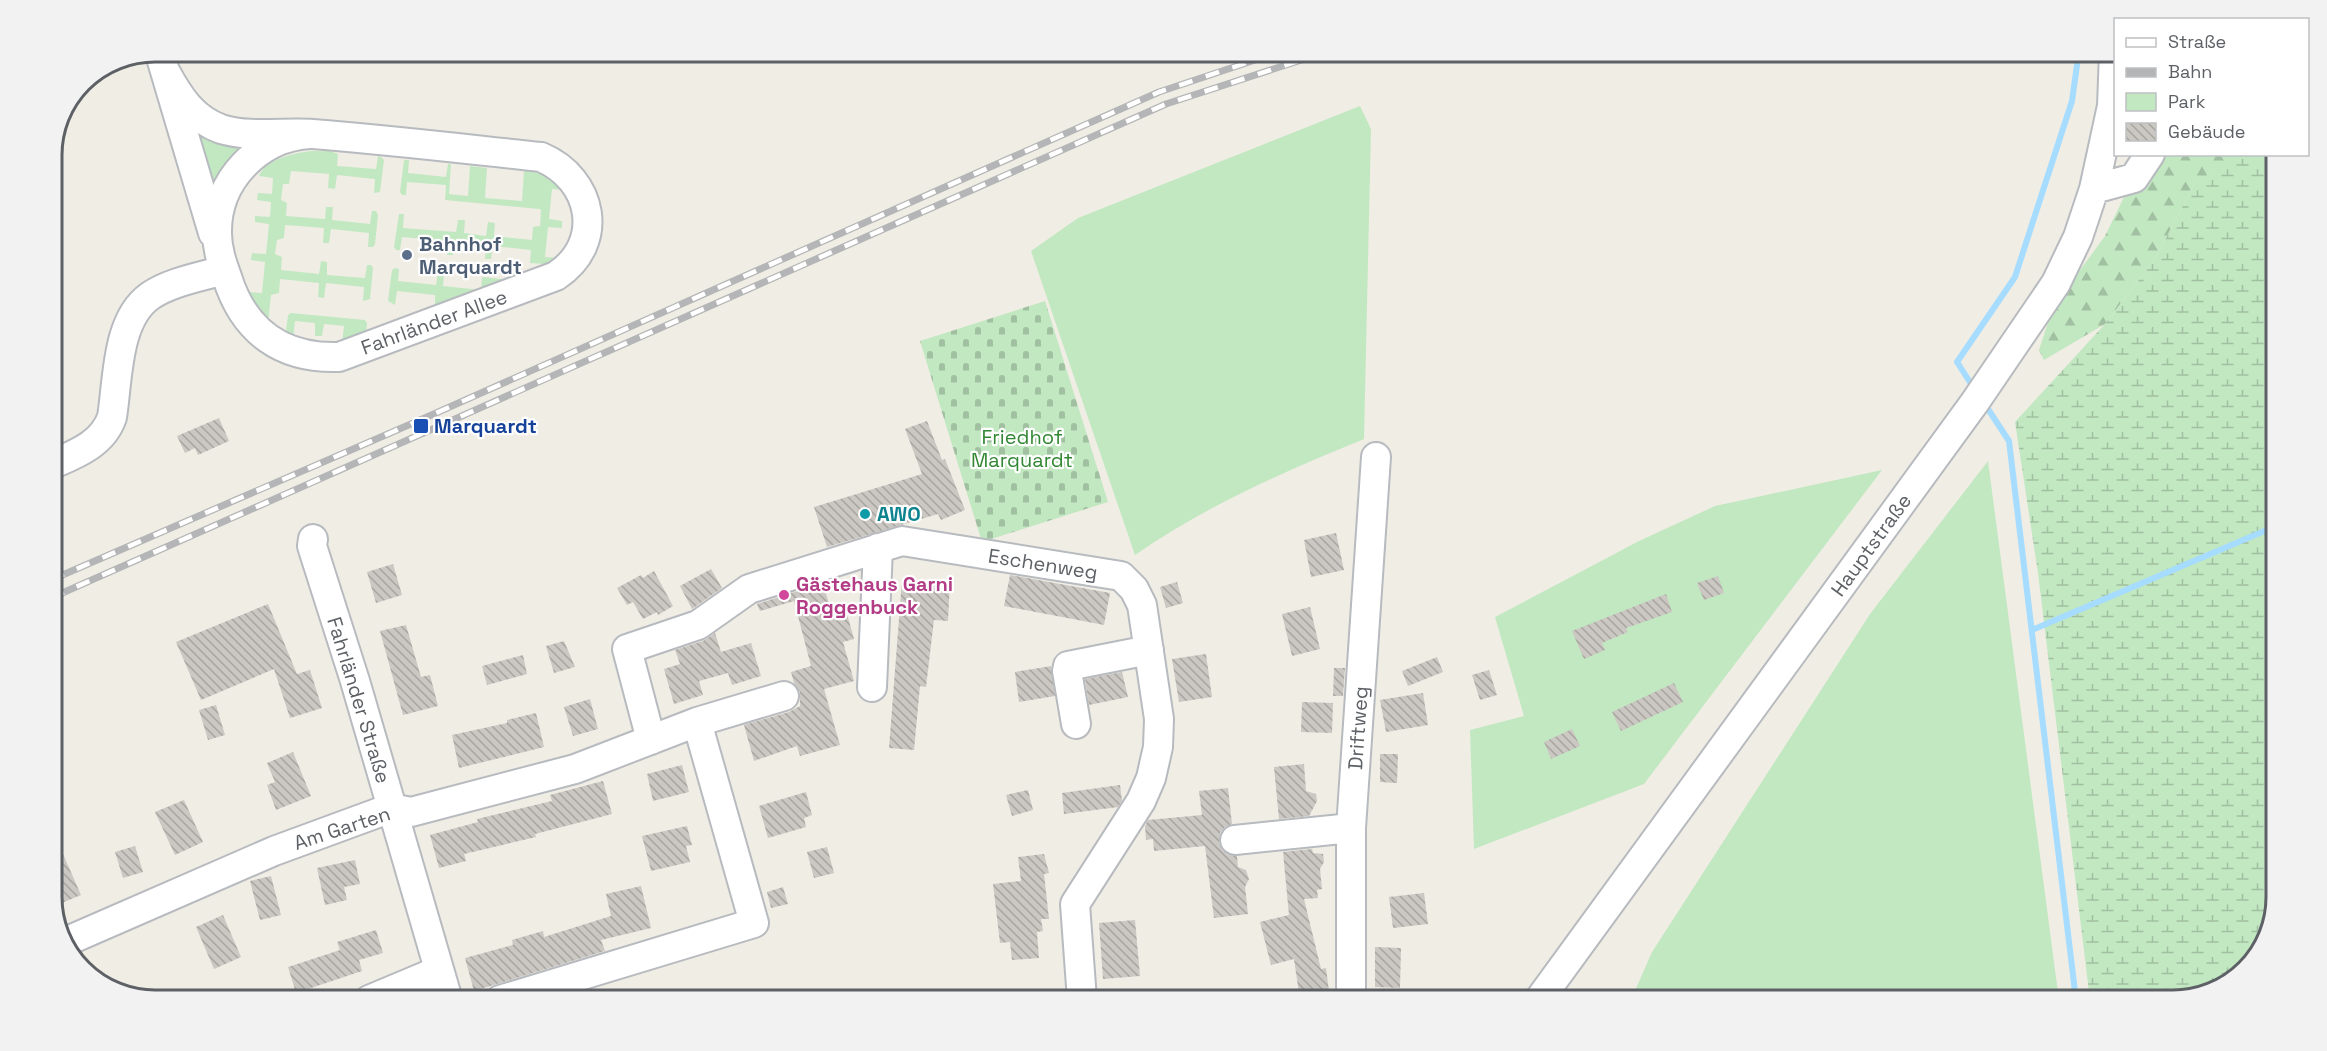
<svg xmlns="http://www.w3.org/2000/svg" width="2327" height="1051" font-family="'Space Grotesk',sans-serif">
<style>
.green{fill:#c2e8c1}
.forest{fill:url(#forest-firs)}
.wetland{fill:url(#wetland-marsh)}
.cemetery{fill:url(#cemetery-stones)}
.lines{fill:none;stroke-linecap:round;stroke-linejoin:round}
.stream{stroke:#a5dcff;stroke-width:6}
.building{fill:url(#building-back-hatch)}
.minor-casing{stroke:#b7bbbf;stroke-width:32}
.minor{stroke:#fff;stroke-width:28}
.rail-casing{stroke:#b4b5b6;stroke-width:7}
.rail{stroke:#fff;stroke-width:4.5;stroke-dasharray:14;stroke-linecap:butt}
.service-dot{fill:#5c6f8a;stroke:#fff;stroke-width:2}
.transit-dot{fill:#1a4fb4;stroke:#fff;stroke-width:2}
.culture-dot{fill:#0f9aa8;stroke:#fff;stroke-width:2}
.hotel-dot{fill:#d1479c;stroke:#fff;stroke-width:2}
.labels{text-anchor:middle;stroke-width:4.5;stroke-linejoin:round;paint-order:stroke}
.service-label{font-size:20px;font-weight:bold;fill:#4e5e75;stroke:#fff;text-anchor:start}
.street-label{font-size:20px;fill:#5d6166;stroke:#fff}
.transit-label{font-size:20px;font-weight:bold;fill:#164399;stroke:#fff;text-anchor:start}
.park-label{font-size:20px;fill:#328733;stroke:#fff}
.culture-label{font-size:20px;font-weight:bold;fill:#0d838f;stroke:#fff;text-anchor:start}
.hotel-label{font-size:20px;font-weight:bold;fill:#b23c85;stroke:#fff;text-anchor:start}
.rim{fill:none;stroke:#5d6166;stroke-width:3}
</style>
<defs>
<pattern id="forest-firs" width="22" height="20" patternUnits="userSpaceOnUse" patternTransform="scale(1.5)"><rect width="22" height="20" fill="#c2e8c1"/><path d="M5 1l3.5 6h-7zM16 11l3.5 6h-7z" fill="#a1bfa1"/></pattern>
<pattern id="wetland-marsh" width="20" height="14" patternUnits="userSpaceOnUse" patternTransform="scale(1.5)"><rect width="20" height="14" fill="#c2e8c1"/><path d="M1 5h8M5 5V1M11 12h8M15 12V8" fill="none" stroke="#a1bfa1"/></pattern>
<pattern id="cemetery-stones" width="16" height="16" patternUnits="userSpaceOnUse" patternTransform="scale(1.5)"><rect width="16" height="16" fill="#c2e8c1"/><path d="M2 7V4a2 2 0 0 1 4 0v3zM10 15v-3a2 2 0 0 1 4 0v3z" fill="#a1bfa1"/></pattern>
<pattern id="building-back-hatch" width="6" height="6" patternUnits="userSpaceOnUse" patternTransform="scale(1.5)"><rect width="6" height="6" fill="#cbc7c2"/><path d="M-1 5l2 2M0 0l6 6M5-1l2 2" fill="none" stroke="#a8a5a1"/></pattern>
</defs>
<rect width="100%" height="100%" fill="#f0ede5"/>
<!-- green -->
<path class="green" d="M1360,106l11,23 -7,310c-78,32 -159,67 -229,116l-104,-304 47,-33z
M194,126l65,19 -42,53z
M311,151h19l8,3 -1,12 39,3 2,-13 3,1 3,3 -4,32 -6,1 1,-14 -38,-4 -2,14 -7,-1 1,-14 -38,-3 -2,13h-6l-2,16 6,3 -1,13 39,3 1,-12h7l-1,13 38,4 2,-13h4l2,4 -3,29 -2,3h-5l1,-14 -38,-4 -2,14h-6l1,-15 -39,-3 -1,13 -7,2 -2,14 7,3 -1,13 38,4 2,-13 6,1v13l38,3 2,-13h4l2,3 -3,31 -7,2 1,-14 -38,-4 -2,15 -6,-1 1,-14 -39,-4 -1,14 -8,2 -3,29 -3,3 -17,-35 14,1 3,-31 -14,-2 1,-7 14,1 3,-30 -14,-2v-6l15,1 1,-15 -14,-2 1,-7 14,1 1,-16 -14,-2c6,-17 36,-23 52,-25z
M404,160h5l-1,13 38,4 2,-13h3l-2,30 19,2 2,-30 17,2 -2,30 37,3 2,-30 25,3 17,16 -14,-1 -3,30 13,2v7l-14,-1 -3,30 13,1 2,7 -30,-2 1,-13 -38,-4 -2,13h-6l1,-14 -31,-3 -2,13h-6l1,-14 -46,-4 -2,13h-4l-2,-3 5,-33h5l-1,14 53,4 2,-12h7l-1,13 22,3 2,-14 7,1 -1,13 38,4 1,-13 7,-1 1,-16 -2,-1 -94,-9 1,-15 -39,-3 -1,13h-4l-2,-3z
M395,268l4,1 -1,12 38,4 2,-13 6,1 -1,13 38,4 1,-13 28,3 -75,28v-13l-38,-4 -2,14 -7,-4 4,-31z
M291,313l74,7 2,3 -1,13 -24,8 2,-18 -20,-2 -2,12h-7v-13l-20,-2 -2,18h-8l3,-24z
M1988,461l71,539h-428l21,-48 218,-338z
M1882,470l-238,314 -170,65 -4,-119 54,-14 -29,-99 144,-76 76,-35z"/>
<!-- forest -->
<path class="forest" d="M2131,155h105l-42,30 -39,74 -50,65 -61,36 -5,-10 14,-43 52,-71 23,-47z"/>
<!-- wetland -->
<path class="wetland" d="M2236,154l40,1v742l-8,40 -38,46 -57,17h-83l-52,-427 -23,-151 90,-98 50,-65 39,-74z"/>
<!-- cemetery -->
<path class="cemetery" d="M1045,301l63,201 -126,40 -62,-201z"/>
<g class="lines">
<!-- stream -->
<path class="stream" d="M1975,390l-18,-28 58,-85 57,-176 7,-50
M1984,403l25,38 67,559
M2032,630l244,-104"/>
</g>
<!-- building -->
<path class="building" d="M219,418l10,23 -31,14 -3,-7 -10,5 -8,-17z
M927,421l15,39 3,-1 20,51 -24,10 -3,-6 -111,33 -13,-40 108,-33 -17,-45z
M1336,533l8,37 -33,7 -7,-37z
M393,564l9,31 -26,8 -9,-31z
M711,569l11,19 -30,21 -12,-23z
M654,571l19,35 -15,9 -1,-3 -14,7 -10,-17 -6,3 -10,-17 24,-13 2,3z
M1010,575l100,18 -6,32 -100,-19z
M1718,576l6,17 -20,7 -7,-17z
M902,580l48,2 -2,39 -14,-1 -8,67 -6,-1 -6,64 -25,-2z
M1177,582l6,21 -17,5 -6,-21z
M823,583l10,35 14,-4 7,25 -11,3 11,39 -30,8 16,56 -40,11 -3,-10 -43,15 -10,-36 45,-13 11,-6v-14l-6,-9 -3,-11 20,-6 -17,-65 -34,10 -3,-7z
M1666,594l6,18 -46,16 2,4 -26,11 3,7 -21,9 -12,-28z
M268,604l29,70 13,-4 12,38 -32,10 -16,-49 -73,31 -25,-58z
M1310,607l10,42 -28,7 -10,-42z
M406,625l15,52 9,-2 8,31 -35,9 -23,-84z
M715,633l6,19 30,-9 10,33 -29,9 -4,-12 -29,8 4,14 -29,9 -10,-35 16,-5 -5,-14 28,-9z
M564,641l11,26 -21,6 -8,-27z
M1206,654l6,43 -33,5 -7,-43z
M523,655l4,19 -40,11 -5,-19z
M1437,657l6,15 -35,14 -6,-15z
M1051,666l4,30 -36,6 -4,-30z
M1334,668h11l-2,28h-10z
M1489,670l8,25 -17,5 -8,-25z
M1122,672l6,25 -39,8 -4,-26z
M1674,683l9,19 -62,29 -9,-19z
M1423,693l5,32 -42,7 -6,-32z
M590,699l8,30 -25,7 -9,-29z
M1302,702l31,1 -1,30 -31,-1z
M216,705l9,30 -17,5 -9,-30z
M536,713l8,34 -85,21 -7,-33 55,-12v-3z
M1572,729l8,17 -29,13 -7,-17z
M293,752l18,44 -35,14 -9,-25 8,-3 -8,-19z
M1380,754h18l-1,29 -17,-1z
M1304,764l2,27 10,3 1,7 -8,15 -30,3 -5,-52z
M682,765l7,27 -36,9 -6,-27z
M603,781l9,33 -77,20 1,3 -72,17 2,7 -27,7 -9,-33 48,-13 -1,-3 75,-18 -2,-6z
M1120,785l2,16 -4,6 -54,7 -2,-21z
M1228,788l4,36 -7,3 -5,6 -1,9 3,8 6,5 9,1 1,11 8,3 3,9 -4,8 3,27 -34,4 -9,-72 -51,5 -1,-12 -7,1 -1,-14 3,-6 54,-5 -3,-24z
M1028,790l5,20 -21,6 -6,-21z
M806,792l6,23 -8,3 2,9 -38,11 -9,-32z
M184,800l19,42 -28,13 -20,-43z
M687,826l5,19 -6,1 4,16 -39,9 -9,-35z
M135,846l8,26 -20,6 -8,-26z
M827,847l7,26 -20,5 -7,-26z
M1312,849l1,4 10,1 1,8 -4,7 2,20 -5,1 1,8 -14,1 17,70 5,-1 4,31 -30,1 -6,-41 -23,6 -11,-43 29,-7 -6,-63z
M63,854l18,41 -29,12 -1,-48z
M1044,854l5,19 -5,1 5,45h-8l2,12 -6,1 2,26 -27,2 -2,-18 -10,1 -7,-59 28,-3 -3,-24z
M355,860l5,24 -16,3 3,13 -22,5 -8,-37z
M271,876l10,39 -21,5 -10,-39z
M641,886l10,42 -50,12 4,11 -131,40 -9,-33 48,-13 -1,-5 31,-9 1,6 67,-21 -5,-22z
M783,887l5,17 -17,4 -4,-16z
M1424,893l4,31 -35,4 -4,-31z
M223,915l18,42 -27,12 -18,-42z
M1135,920l5,56 -37,3 -4,-56z
M376,930l7,23 -24,7 3,11 -66,22 -8,-26 52,-17 -3,-8z
M1375,947l26,1 -1,40 -25,-1z"/>
<g class="lines">
<!-- minor casing -->
<g class="minor-casing">
<path id="minor" d="M159,51l54,182
M165,71c14,26 28,48 56,58 29,9 62,3 92,5 76,6 152,15 228,23 52,22 65,86 15,119l-217,81c-57,2 -95,-25 -112,-80 -5,-14 -10,-28 -10,-44 -1,-53 42,-96 93,-99
M2094,189l40,-11 16,-24
M51,465c25,-11 52,-21 61,-48 6,-37 4,-97 38,-121 20,-14 50,-19 74,-26
M313,539l-1,7 43,135 93,319
M872,687l6,-139
M1076,724l-9,-53 1,-5 81,-16
M651,740l-24,-91 71,-24 51,-36 153,-48 219,35 13,13 8,16 17,114 -1,28 -7,31 -10,23 -66,103 7,96
M1235,840l116,-12
M65,942l209,-91 117,-43 20,4 164,-43 122,-47 87,-26
M369,1000l69,-29
M500,1000l254,-77 -57,-201
M1351,1000v-172l25,-371
M1539,1000l436,-598 81,-119 22,-46 16,-48 18,-83 2,-55"/>
</g>
<!-- minor -->
<use href="#minor" class="minor"/>
<!-- rail casing -->
<g class="rail-casing">
<path id="rail" d="M51,580l376,-163 732,-325 123,-41
M51,598l1115,-494 163,-53"/>
</g>
<!-- rail -->
<use href="#rail" class="rail"/>
</g>
<!-- markers -->
<circle class="service-dot" cx="407" cy="255" r="6"/>
<rect class="transit-dot" x="413" y="418" width="16" height="16" rx="3"/>
<circle class="culture-dot" cx="865" cy="514" r="6"/>
<circle class="hotel-dot" cx="784" cy="595" r="6"/>
<g class="labels">
<!-- service labels -->
<g class="service-label">
<text x="419" y="251">Bahnhof<tspan x="419" dy="23">Marquardt</tspan></text>
</g>
<!-- street labels -->
<g class="street-label">
<text transform="translate(434 322) rotate(-20)" y="7">Fahrländer Allee</text>
<text transform="translate(1871 545) rotate(-54)" y="7">Hauptstraße</text>
<text transform="translate(1043 564) rotate(9)" y="7">Eschenweg</text>
<text transform="translate(359 700) rotate(73)" y="7">Fahrländer Straße</text>
<text transform="translate(1358 728) rotate(-86)" y="7">Driftweg</text>
<text transform="translate(342 828) rotate(-18)" y="7">Am Garten</text>
</g>
<!-- transit labels -->
<g class="transit-label">
<text x="434" y="433">Marquardt</text>
</g>
<!-- park labels -->
<g class="park-label">
<text x="1022" y="444">Friedhof<tspan x="1022" dy="23">Marquardt</tspan></text>
</g>
<!-- culture labels -->
<g class="culture-label">
<text x="877" y="521">AWO</text>
</g>
<!-- hotel labels -->
<g class="hotel-label">
<text x="796" y="591">Gästehaus Garni<tspan x="796" dy="23">Roggenbuck</tspan></text>
</g>
</g>
<!-- crop -->
<path d="M0 0H2327V1051H0ZM155 62H2173A93 93 0 0 1 2266 155V897A93 93 0 0 1 2173 990H155A93 93 0 0 1 62 897V155A93 93 0 0 1 155 62Z" fill="#f2f2f3" fill-rule="evenodd"/>
<path class="rim" d="M155 62H2173A93 93 0 0 1 2266 155V897A93 93 0 0 1 2173 990H155A93 93 0 0 1 62 897V155A93 93 0 0 1 155 62Z"/>
<!-- legend -->
<rect x="2114" y="18" width="195" height="138" fill="#ffffff" stroke="#bec0c2" stroke-width="1.5"/>
<rect x="2126" y="38" width="30" height="9" fill="#ffffff" stroke="#bec0c2" stroke-width="1.5"/>
<text x="2168" y="48" font-size="18" fill="#5d6166">Straße</text>
<rect x="2126" y="68" width="30" height="9" fill="#b4b5b6" stroke="#bec0c2" stroke-width="1.5"/>
<text x="2168" y="78" font-size="18" fill="#5d6166">Bahn</text>
<rect x="2126" y="93" width="30" height="18" fill="#c2e8c1" stroke="#bec0c2" stroke-width="1.5"/>
<text x="2168" y="108" font-size="18" fill="#5d6166">Park</text>
<rect x="2126" y="123" width="30" height="18" fill="url(#building-back-hatch)" stroke="#bec0c2" stroke-width="1.5"/>
<text x="2168" y="138" font-size="18" fill="#5d6166">Gebäude</text>
</svg>
